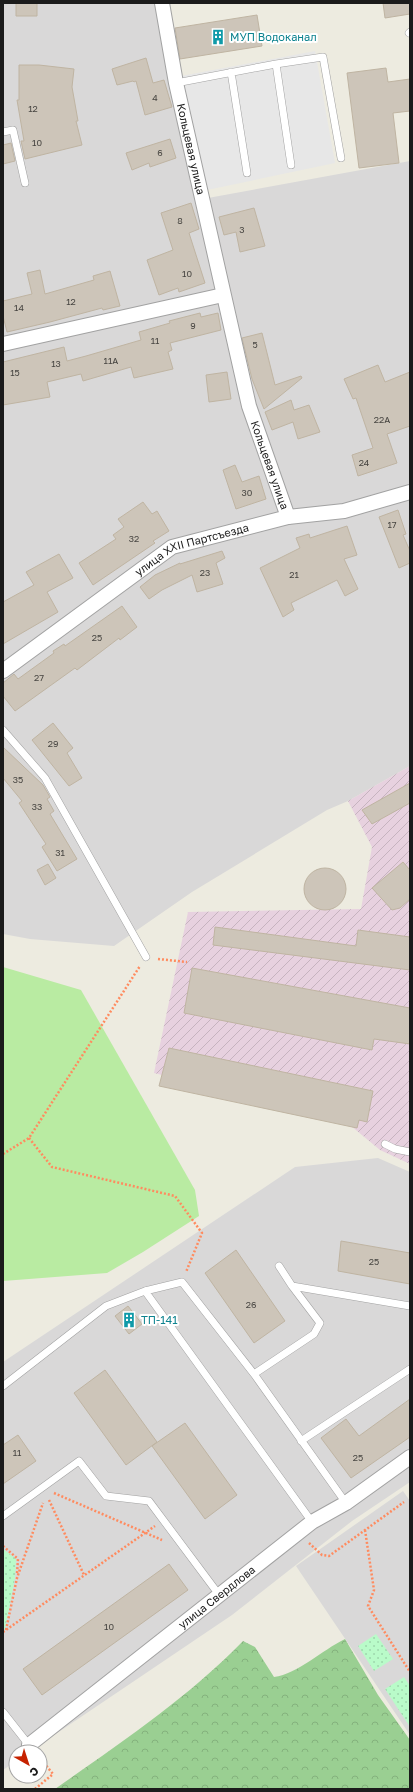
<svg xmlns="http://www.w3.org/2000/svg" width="413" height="1792" font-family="'Golos Text',sans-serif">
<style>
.residential{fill:#d9d8d8}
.industrial{fill:url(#industrial-furrows)}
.grass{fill:#b9eba2}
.forest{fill:url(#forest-crowns)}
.park{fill:url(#park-dots)}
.parking{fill:#e7e7e7}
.building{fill:#cdc5b9;stroke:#bfb4a2}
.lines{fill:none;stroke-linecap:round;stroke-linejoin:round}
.service-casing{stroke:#a2a2a2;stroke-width:8}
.minor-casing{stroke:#a2a2a2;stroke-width:16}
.path{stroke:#ff8b5f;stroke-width:2.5;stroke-dasharray:2 2;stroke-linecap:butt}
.service{stroke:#fff;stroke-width:7}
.minor{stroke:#fff;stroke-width:14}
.labels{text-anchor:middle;stroke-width:4;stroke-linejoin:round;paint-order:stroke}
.number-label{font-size:9px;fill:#484642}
.culture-label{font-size:11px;fill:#0d838f;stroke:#fff;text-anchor:start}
.street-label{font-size:11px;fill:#1b1b1b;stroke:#fff}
</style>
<defs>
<pattern id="industrial-furrows" width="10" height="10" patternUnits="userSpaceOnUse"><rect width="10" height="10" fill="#e7d1df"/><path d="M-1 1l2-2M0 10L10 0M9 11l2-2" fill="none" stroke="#c6b3bf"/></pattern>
<pattern id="forest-crowns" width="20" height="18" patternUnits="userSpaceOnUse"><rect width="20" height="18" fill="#9acf92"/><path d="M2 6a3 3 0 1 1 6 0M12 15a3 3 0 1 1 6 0" fill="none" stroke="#84b17d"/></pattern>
<pattern id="park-dots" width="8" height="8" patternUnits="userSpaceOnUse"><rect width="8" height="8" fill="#b9fbc9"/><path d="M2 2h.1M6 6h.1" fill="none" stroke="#9ed7ac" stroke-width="1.8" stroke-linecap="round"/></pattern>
</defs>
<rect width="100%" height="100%" fill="#edebe0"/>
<!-- residential -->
<path class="residential" d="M3,3h156l38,197 213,-39v605l-62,35 -21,9 -135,82 -78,54 -84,-7 -27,-5z
M378,1158l32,14v310l-58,39 -120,94 -203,137h-13v9l-13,9v-408l292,-195z
M403,1491l7,10v234l-114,-169z"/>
<!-- industrial -->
<path class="industrial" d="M410,766v398l-30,-14 -35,-29 -191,-48 34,-161 173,-3 11,-62 -24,-46z"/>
<!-- grass -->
<path class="grass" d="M3,967l78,23 114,200 4,26 -56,36 -36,21 -104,8z"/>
<!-- forest -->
<path class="forest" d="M345,1639l33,56 32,45v49h-355c64,-45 134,-92 188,-148l12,6 19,30c24,-3 48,-27 71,-38z"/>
<!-- park -->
<path class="park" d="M3,1549l13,10 -1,19 -10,51 -2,1z
M376,1634l17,25 -19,12 -16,-25z
M404,1677l6,9v41l-25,-38z"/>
<!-- parking -->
<path class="parking" d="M315,51l20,112 -128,27 -26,-114z"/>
<!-- building -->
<path class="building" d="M16,3h21v13h-21z
M383,3h27v11l-25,4z
M257,15l5,31 -82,13 -5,-31z
M146,58l7,25 11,-3 8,27 -27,8 -9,-34 -2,1 -1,-1 -16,4 -5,-16z
M19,65h20l35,4 -2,18 6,34h-2l6,24 -57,14 -4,-18h3l-7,-41h2z
M386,68l2,14 22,-3v32l-17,2 6,50 -40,5 -12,-95z
M170,139l6,19 -26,9 -1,-4 -17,7 -6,-17z
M11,143l4,18 -12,3v-19z
M191,203l8,26 -10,4 16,50 -26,9 -1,-4 -19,7 -12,-35 26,-10 -12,-37z
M254,208l11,38 -25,6 -4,-20 -12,3 -5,-18z
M40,270l5,24 49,-14 -1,-4 17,-5 10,35 -17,4 -1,-2 -52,14 -43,10 -4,-16v-15l29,-7 -5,-21z
M200,313l1,4 17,-4 3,17 -51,13 2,7 -4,2 5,17 -39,9 -3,-11 -48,14 -2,-7 -34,8 3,15 -47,8v-43l61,-15 3,14 19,-5 55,-16 -2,-8 31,-9 -1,-2z
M262,333l13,52 26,-9 1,2 -38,31 -12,-30 -10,-41z
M378,365l7,17 25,-10v54l-23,8 10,29 -39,13 -6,-21 21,-7 -17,-50 -3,1 -9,-20z
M227,372l4,27 -22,3 -3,-27z
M291,400l3,10 15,-5 11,27 -22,7 -5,-17 -21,8 -7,-18z
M235,465l7,17 17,-6 7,23 -30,10 -13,-39z
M143,502l9,12 5,-3 12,20 -16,10 2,2 -62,42 -14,-22 37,-24 -3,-4 11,-8 -6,-8z
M398,510l8,24 -3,1 7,16v12l-11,5 -20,-51z
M347,526l10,29 -13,4 14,30 -13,7 -8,-16 -46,23 3,7 -11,7 -23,-49 40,-20 -4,-10 13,-4 1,4z
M222,551l3,7 -9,5 7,21 -26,8 -5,-17 -30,15 -13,9 -9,-12 15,-12 25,-12v1z
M59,554l14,24 -26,14 11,20 -55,32v-42l31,-17 -8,-13z
M122,606l15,21 -17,13 -1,-2 -42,32 -2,-2 -60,43 -12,-15v-13l11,-9 4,5 36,-26 -1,-2 11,-7 1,2z
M53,723l20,25 -6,5 15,25 -13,8 -37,-46z
M3,747l40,38 7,12 -3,2 7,12 -4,3 27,45 -20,12 -15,-24 4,-3 -27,-41 3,-2 -19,-23z
M410,783v20l-38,21 -10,-14z
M403,862l7,8v29l-10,9 -8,2 -20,-22z
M48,864l8,14 -11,7 -8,-15z
M304 889a21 21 0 1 1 42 0a21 21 0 1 1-42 0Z
M215,927l141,19 2,-16 52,7v33l-197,-25z
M192,968l218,40v36l-36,-5 -2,11 -188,-37z
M169,1048l204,43 -6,31 -8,-2 -2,8 -198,-42z
M341,1241l69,12v31l-72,-13z
M236,1250l49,71 -31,22 -49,-70z
M128,1306l14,18 -13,10 -14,-18z
M105,1370l52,72 -31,23 -52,-72z
M410,1399v38l-59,41 -30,-40 25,-19 13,17z
M185,1423l52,72 -32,24 -53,-73z
M18,1435l18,26 -33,23v-39z
M169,1564l19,26 -146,105 -19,-26z"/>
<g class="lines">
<!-- service casing -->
<g class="service-casing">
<path id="service" d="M409,33l1,-1
M276,64l15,101
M231,72l16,101
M176,83l100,-19 47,-7 18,101
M3,132l10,-2 12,53
M3,730l42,48 101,179
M385,1144l10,5 15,3
M279,1266l13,20
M145,1291l167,231
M254,1374l60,-40 6,-11 -28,-37 118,20
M3,1386l103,-80 39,-15 37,-9 72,92 92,129
M301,1441l109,-72
M3,1516l76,-55 27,35 43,5 71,95
M3,1712l26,33"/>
</g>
<!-- minor casing -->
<g class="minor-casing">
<g id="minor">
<path id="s1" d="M162,3l14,80 73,323 39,111"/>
<path d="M3,344l220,-49"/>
<path id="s2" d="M3,671l169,-124 116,-30 56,-6 66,-19"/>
<path id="s3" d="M29,1745l283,-223 34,-19 64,-46"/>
</g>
</g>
<!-- path -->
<path class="path" d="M158,959l29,3
M29,1138l23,29 123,29 27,37 -16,39
M3,1154l26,-16 111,-172
M54,1493l108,47
M49,1500l35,75
M365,1530l9,60 -6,16 42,66
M309,1543l13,12 7,1 75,-54
M3,1546l15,13 -1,15
M6,1630l11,-52 26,-75
M3,1632l152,-106
M35,1789l18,-15 -13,-16"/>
<!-- service -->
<use href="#service" class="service"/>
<!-- minor -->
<use href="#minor" class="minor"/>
</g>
<!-- icons -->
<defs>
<g id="building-bare" transform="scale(1.2)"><path d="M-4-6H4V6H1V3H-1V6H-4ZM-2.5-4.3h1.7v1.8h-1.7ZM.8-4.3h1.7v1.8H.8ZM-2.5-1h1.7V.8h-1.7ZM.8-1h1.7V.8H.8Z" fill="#0f9aa8" stroke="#fff" stroke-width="2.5" paint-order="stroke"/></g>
</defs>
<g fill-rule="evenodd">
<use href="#building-bare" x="218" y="37"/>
<use href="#building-bare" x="129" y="1320"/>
</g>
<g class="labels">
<!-- number labels -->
<g class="number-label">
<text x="155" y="101">4</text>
<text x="33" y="112">12</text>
<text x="37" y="146">10</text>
<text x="160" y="156">6</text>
<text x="180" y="224">8</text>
<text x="242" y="233">3</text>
<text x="187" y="277">10</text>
<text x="71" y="305">12</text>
<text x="19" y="311">14</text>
<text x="193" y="329">9</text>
<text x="155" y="344">11</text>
<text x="255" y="348">5</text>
<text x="111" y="364">11А</text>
<text x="56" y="367">13</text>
<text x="15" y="376">15</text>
<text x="382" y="423">22А</text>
<text x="364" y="466">24</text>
<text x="247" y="496">30</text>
<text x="392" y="528">17</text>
<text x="134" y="542">32</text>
<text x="205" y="576">23</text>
<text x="294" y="578">21</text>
<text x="97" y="641">25</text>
<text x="39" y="681">27</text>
<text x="53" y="747">29</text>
<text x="18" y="783">35</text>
<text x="37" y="810">33</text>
<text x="60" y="856">31</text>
<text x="374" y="1265">25</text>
<text x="251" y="1308">26</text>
<text x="17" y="1456">11</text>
<text x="358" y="1461">25</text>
<text x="109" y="1630">10</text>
</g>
<!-- culture labels -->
<g class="culture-label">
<text x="230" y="41">МУП Водоканал</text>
<text x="141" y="1324">ТП-141</text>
</g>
<!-- street labels -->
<g class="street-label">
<text dy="4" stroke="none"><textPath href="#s1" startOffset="149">Кольцевая улица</textPath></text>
<text dy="4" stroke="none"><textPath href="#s1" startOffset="475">Кольцевая улица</textPath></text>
<text dy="4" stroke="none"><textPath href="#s2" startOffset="227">улица XXII Партсъезда</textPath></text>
<text dy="4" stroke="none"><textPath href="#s3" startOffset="239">улица Свердлова</textPath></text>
</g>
</g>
<!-- border -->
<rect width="413" height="1792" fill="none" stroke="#1b1b1b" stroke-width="8"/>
<!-- north arrow -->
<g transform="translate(28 1764) rotate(141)"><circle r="19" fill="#ffffff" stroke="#a4a4a4"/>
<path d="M0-3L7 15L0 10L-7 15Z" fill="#c62200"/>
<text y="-6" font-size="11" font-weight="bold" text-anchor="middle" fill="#1b1b1b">С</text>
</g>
</svg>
